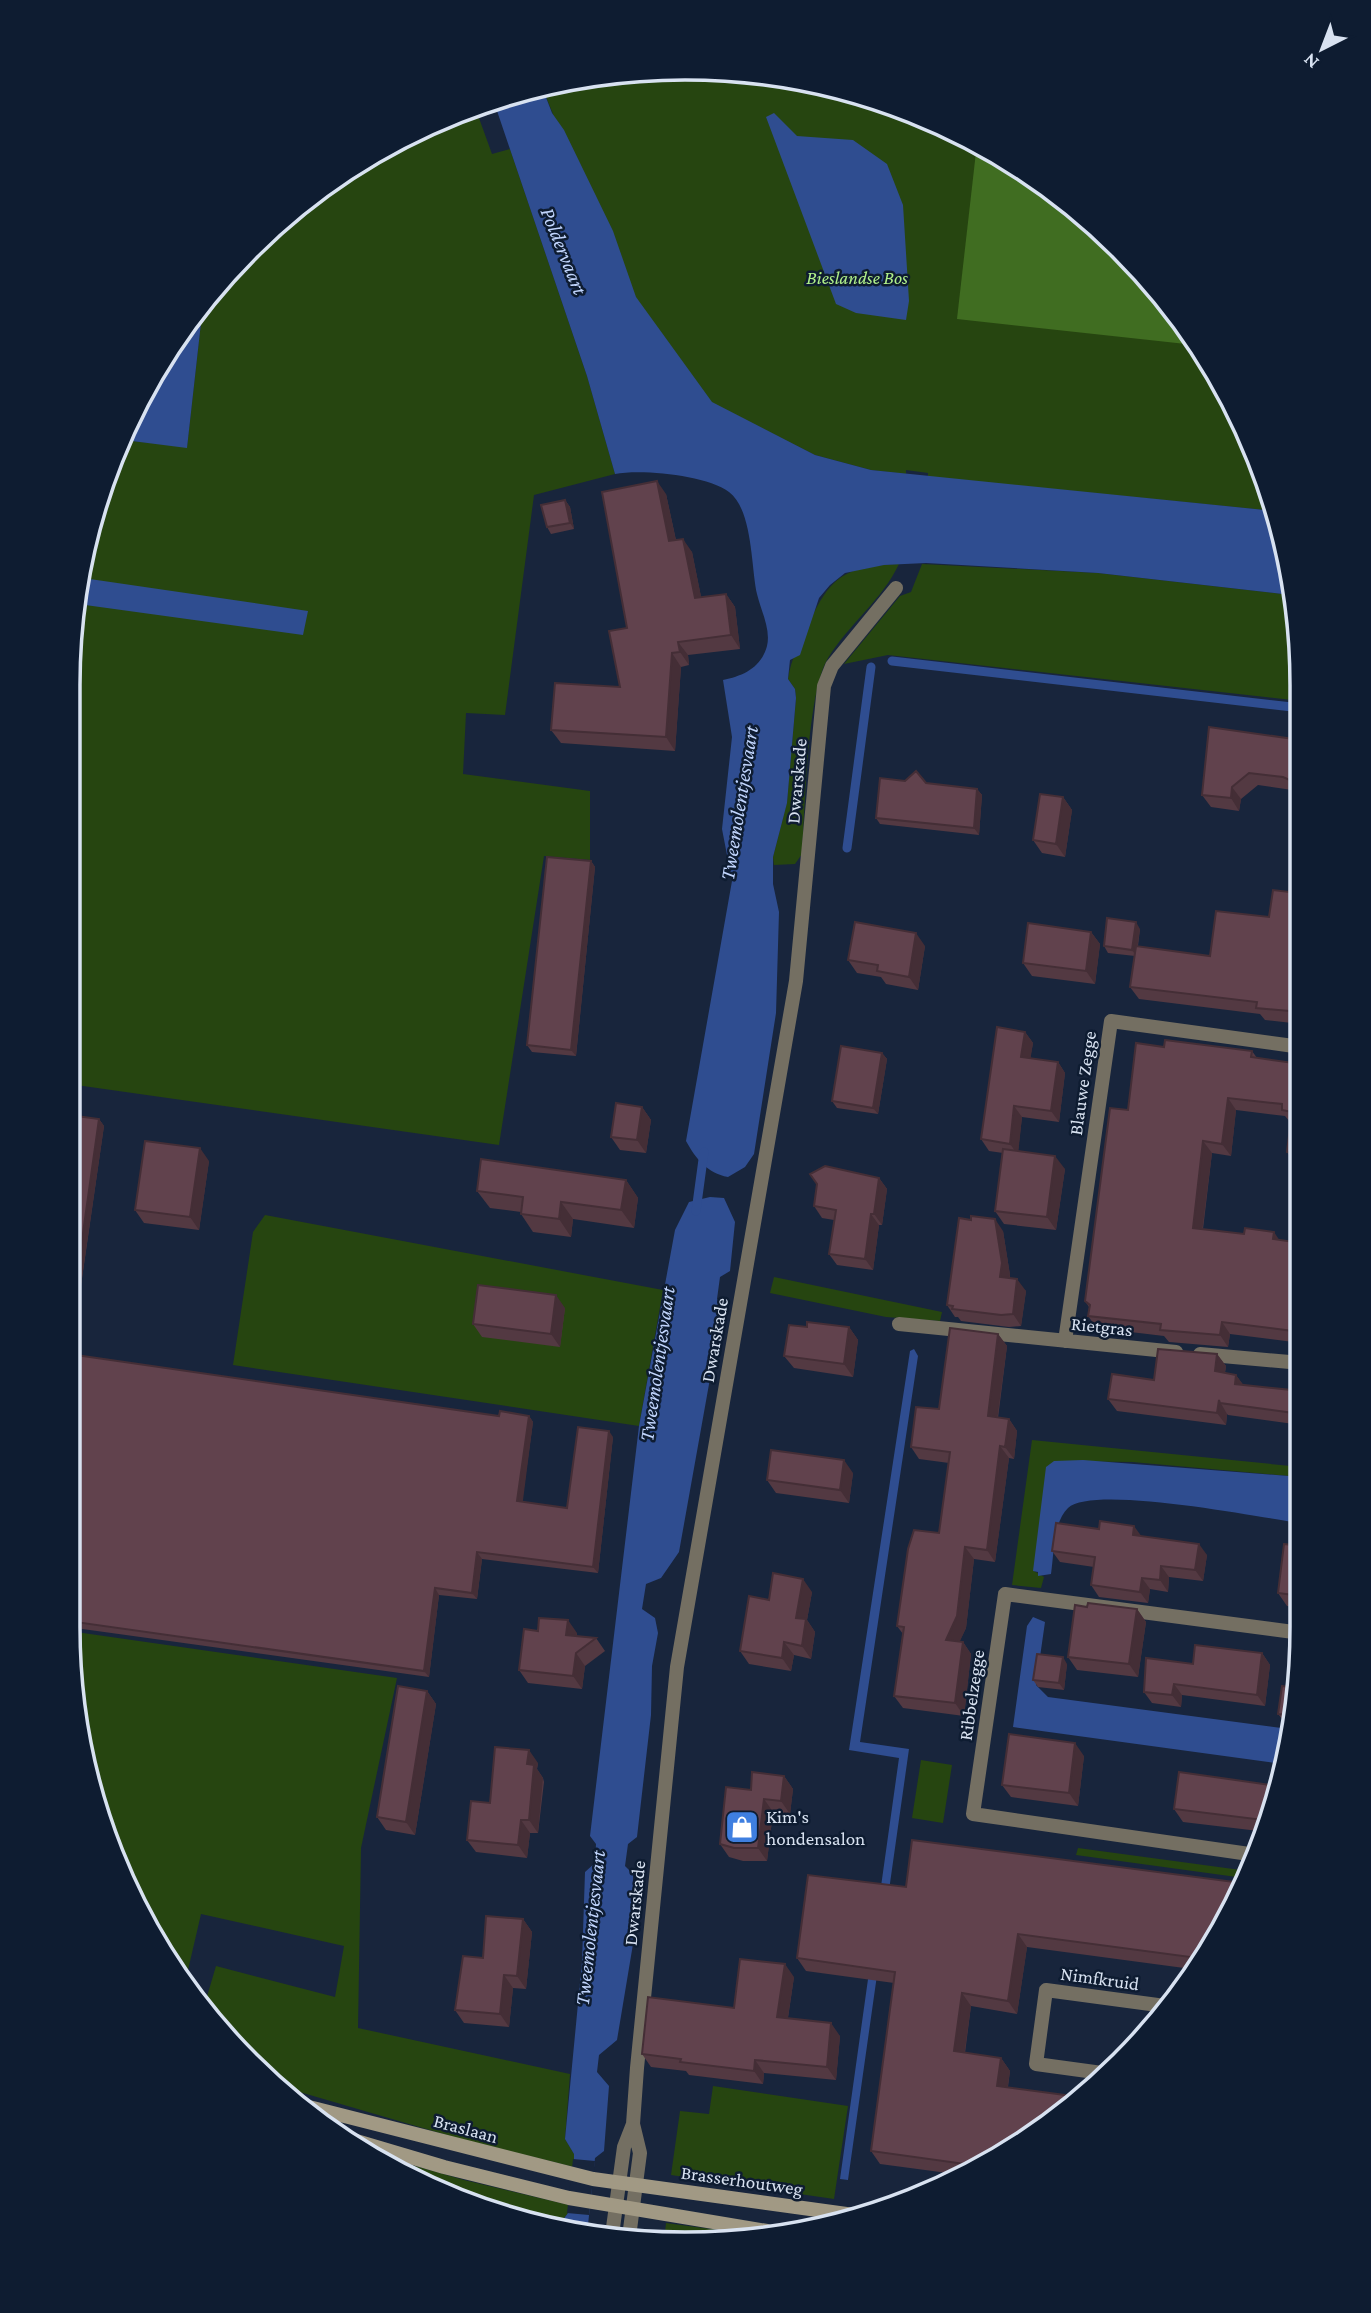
<svg xmlns="http://www.w3.org/2000/svg" width="1371" height="2313" font-family="'Crimson Pro',serif">
<style>
.green{fill:#264510}
.forest{fill:#406d21}
.water{fill:#2f4d90}
.pier{fill:#18253c}
.lines{fill:none;stroke-linecap:round;stroke-linejoin:round}
.stream{stroke:#2f4d90;stroke-width:9}
.street{stroke:#746f62;stroke-width:14}
.secondary{stroke:#a19984;stroke-width:14}
.wall{fill:#533942}
.shaded-wall{fill:#442e36}
.building{fill:#61424d;stroke:#442e36;stroke-width:2}
.labels{text-anchor:middle;stroke-width:5;stroke-linejoin:round;paint-order:stroke}
.park-label{font-size:19px;font-style:italic;fill:#b0f08a;stroke:#0e1c31}
.street-label{font-size:19px;fill:#d8e2f1;stroke:#0e1c31}
.poi-label{font-size:19px;fill:#d8e2f1;stroke:#0e1c31;text-anchor:start}
.water-label{font-size:21px;font-style:italic;fill:#c1d5fd;stroke:#0e1c31}
.rim{fill:none;stroke:#d8e2f1;stroke-width:3.5}
</style>
<rect width="100%" height="100%" fill="#18253c"/>
<!-- green -->
<path class="green" d="M685,68l121,12 115,35 107,57 94,77 98,128 50,110 5,24 -347,-34v-4l-22,-3v4l-35,-4 -56,-15 -103,-52 -80,-94 -90,-222 23,-7z
M475,107l17,47 18,-5 77,227 28,98 -81,21 -29,220 -39,-2 -3,61 127,17v69l-46,-4 -45,289 -430,-61 1,-439 31,-158 23,-47 63,7 16,-142 46,-56 93,-76 107,-58z
M899,564c-17,36 -50,60 -71,94 -21,35 -23,150 -26,196l-7,10 -21,1 -1,-8 14,-55 9,-104 -1,-9 -7,-10c3,-21 12,-36 21,-55 21,-48 37,-58 90,-60z
M922,564l176,9 193,22 10,50v56l-413,-46 -44,9 56,-68 11,-4z
M265,1215l398,75 -24,136 -406,-61 20,-133z
M774,1277l168,35 -2,9 -54,-4 -116,-24z
M1032,1440l269,27v10l-169,-15 -78,-1 -20,110 10,6 -3,11 -29,-3z
M69,1631l328,47 -36,170 -3,180 212,46 -5,65 9,15v13l-117,-29 -171,-50 -83,-78 13,-44 119,31 9,-51 -143,-32 -16,69 -84,-157z
M921,1760l31,5 -9,58 -31,-5z
M1078,1848l170,23 -4,7 -168,-23z
M713,2086l135,20 -14,93 -163,-24 9,-64 29,3z
M367,2152l97,28 105,25 -1,8 -11,15 -41,-9z
M666,2223l82,11 -62,11 -22,-3z"/>
<!-- forest -->
<path class="forest" d="M976,152l20,3 32,17 94,77 73,96 -238,-26z"/>
<!-- water -->
<path class="water" d="M542,87l10,26 12,17 49,101 23,66 76,105 103,53 56,15 404,41 16,84 -193,-22 -172,-10 -42,2 -39,8 -15,12 -11,13 -19,57 -10,5 -2,19 7,10 1,9 -9,105 -14,54v27l6,28 -3,101 -22,141 -9,13 -17,10c-21,-4 -32,-18 -42,-36l46,-260 -10,-52 10,-92 -9,-57c20,-4 38,-12 44,-34 4,-17 -6,-35 -10,-52 -6,-26 -4,-84 -28,-102 -23,-17 -87,-23 -114,-18l-28,-98 -93,-274z
M774,113l23,23 56,4 34,24 16,41 6,96 -3,19 -50,-7 -20,-9 -70,-187z
M203,305l-16,143 -63,-8 48,-97z
M83,578l225,33 -5,24 -225,-31z
M710,1197l14,1 11,24 -5,49 -10,6 -3,22 6,7 -44,246 -18,26 -15,6 -4,25 13,9 3,15 -6,33 -1,49 -14,122 -9,7 -3,22 8,8v70l-16,96 -18,15 -2,17 12,14 -5,65 -9,7 -7,67 5,7 -36,-4 11,-15 6,-46v-13l-9,-15 17,-177 3,-90 10,-9 1,-19 -6,-8 49,-410 36,-196 14,-28z
M914,1349l4,7 -58,386 49,7 -61,431 -8,-1 59,-421 -50,-8 61,-399z
M1083,1460l218,17v46c-40,-5 -207,-39 -233,-15 -15,14 -14,47 -17,66l-13,2v-4l-5,-1 13,-104 8,-6z
M1033,1617l12,5 -9,63 12,12 241,32 -7,35 -269,-37 14,-101z"/>
<!-- pier -->
<path class="pier" d="M573,2159l22,2 -6,54 -22,-2z"/>
<g class="lines">
<!-- stream -->
<path class="stream" d="M892,661l409,47
M847,848l24,-181
M696,1211l8,-59"/>
<!-- street -->
<path class="street" d="M899,1324l277,28
M1065,1341l46,-320 190,26
M1200,1354l101,9
M1256,1855l-283,-41 32,-220 296,39
M1102,2073l-66,-9 10,-74 119,16
M612,2235l12,-88 9,-23
M629,2237l11,-84 -7,-29 4,-56 40,-401 119,-686 28,-295 8,-20 64,-78"/>
<!-- secondary -->
<path class="secondary" d="M305,2106l288,73 268,37
M336,2135l108,32 125,31 198,33"/>
</g>
<!-- wall -->
<path class="wall" d="M666,494l10,46 16,12 9,45 25,-3 9,13 5,42 -52,6 1,10 -8,2 -6,84 -114,-8 -10,-13 69,-43 7,-59z
M565,500l5,7 4,22 -23,5 -4,-7z
M1301,740v54l-9,-4 -34,-5 -17,14 -2,12 -28,-4 -9,-12z
M905,781l72,8 5,6 -3,40 -99,-11 -4,-6z
M1301,794v230l-36,-4 -5,-6 -121,-15 -9,-12 5,-31 -27,-3 -4,-7 36,-17 -2,17 72,10 59,-39 20,-25z
M1063,797l9,13 -7,47 -23,-4 -9,-13z
M591,861l4,6 -19,189 -44,-4 -5,-7z
M1091,932l9,12 -5,40 -63,-8 -9,-13z
M925,946l-7,44 -32,-6 -5,-7 -24,-4 -9,-13z
M1025,1032l8,11 -3,16 28,3 7,11 -6,49 -37,-5 -4,34 47,18 -9,61 -52,-6 -9,-13 8,-58 -14,-2 -8,-12z
M1164,1047l88,4 5,7 44,6v101l-6,-1 -8,-12 3,-30 -5,-6 -49,-6 -5,46 -19,-3 -9,76 98,14v100l-71,-9 -2,13 -59,-5 -5,-6 -67,-8 -9,-12 1,-9 -4,-6 43,-191z
M882,1053l5,6 -9,55 -41,-6 -5,-7z
M642,1107l9,13 -5,33 -26,-3 -9,-13z
M69,1115l30,4 5,7 -33,229 428,61h30l4,6 -11,80 45,6 46,-71 -15,136 -116,-14 -5,40 -38,-4 -10,82 -361,-50z
M209,1161l-10,69 -55,-7 -9,-13z
M810,1174l69,4 8,11 -5,36h-3l-6,45 -36,-5 -8,-11 5,-34 -12,-2 -8,-12 3,-21z
M626,1180l12,18 -4,30 -61,-9 -2,18 -38,-5 -12,-18v-2l-31,-4 -13,-17z
M1003,1231l7,44v3l16,13 -5,35 -12,1 -48,-6 -3,-4h-3l-8,-12z
M565,1308l-5,39 -78,-10 -9,-13z
M807,1327h42l9,13 -5,37 -59,-9 -10,-12z
M998,1334l9,12 -9,72 11,1 8,12 -3,28 -5,-1 -14,104 -21,-3 -8,69 -7,14h4l8,12 -7,62 -61,-8 -9,-12 9,-62 -6,-8 42,-93 10,-70 -30,-4 -8,-12z
M1217,1354l9,12 -1,7 11,2 7,10 58,6v34l-73,-10 -1,-1 -1,11 -109,-14 -9,-12z
M853,1473l-4,30 -73,-10 -9,-13z
M1141,1536l66,19 -4,26 -34,-4 -1,15 -18,-3 -2,14 -49,-6 -8,-12 3,-18 -34,-5 -8,-11z
M1301,1546v62l-14,-2 -9,-13z
M812,1592l-5,28 8,12 -4,27 -17,-4 -3,16 -42,-7 -9,-13 29,-51z
M1087,1607l50,2 9,13 -8,55 -61,-7 -9,-13z
M538,1631l39,2v3l19,2 9,13 -20,15 -3,23 -54,-6 -9,-13z
M1262,1653l8,12 -5,41 -83,-11 -1,12 -29,-4 -8,-11 49,-28z
M1067,1664l-3,26 -26,-3 -5,-7z
M1297,1688l-6,33 -8,-1 -5,-6z
M427,1691l9,13 -21,131 -29,-5 -9,-13z
M1084,1756l-6,50 -67,-9 -9,-12z
M538,1763l-1,6 6,9 1,4 -6,51h-8l-3,25 -51,-6 -9,-12 23,-37z
M784,1776l9,13 -3,25 -17,-2 -6,49h-24l-14,-4 -9,-13 31,-54z
M1278,1786l-8,40 -3,6 -84,-10 -9,-13z
M1242,1883l-43,87 -172,-23 -10,67 -46,-8 -6,47 36,5 9,13 -2,16 54,30 -107,57 -75,-10 -9,-13 23,-168 -88,-12 -9,-13 109,-71z
M523,1919l9,13 -6,57 -13,-1 -4,39 -45,-4 -9,-13 28,-52z
M794,1977l-6,41 52,18 -4,44 -72,-7 -1,11 -74,-9 -3,-4 -35,-4 -9,-13z"/>
<!-- shaded-wall -->
<path class="shaded-wall" d="M657,481l9,13 13,61 -10,-14z
M565,500l5,7 4,22 -4,-6z
M683,539l9,13 12,59 -9,-13z
M726,594l9,13 5,42 -9,-14z
M678,642l10,13 1,10 -9,-13z
M672,653l9,14 -6,84 -9,-14z
M1232,787l9,12 -2,12 -8,-13z
M977,789l5,6 -3,40 -5,-7z
M1063,797l9,13 -7,47 -9,-13z
M591,861l4,6 -19,189 -5,-6z
M1136,922l4,7 -4,27 -4,-6z
M1091,932l9,12 -5,40 -9,-13z
M916,933l9,13 -7,44 -9,-13z
M1025,1032l8,11 -4,25 -8,-11z
M882,1053l5,6 -9,55 -5,-6z
M1058,1062l7,11 -6,49 -8,-11z
M1228,1098l8,12 -5,46 -9,-12z
M1014,1106l8,11 -4,38 -8,-11z
M642,1107l9,13 -5,33 -9,-13z
M99,1119l5,7 -34,234 -1,-2v-25z
M1203,1141l9,12 -11,87 -8,-12z
M200,1148l9,13 -10,69 -9,-13z
M1055,1156l10,13 -9,61 -9,-13z
M879,1178l8,11 -5,36 -8,-11z
M626,1180l12,18 -4,30 -13,-18z
M561,1202l12,17 -2,18 -12,-18z
M871,1214l8,11 -6,45 -8,-11z
M995,1219l8,12 7,44 -2,14 -8,-12z
M1274,1232l8,12 -9,-5z
M1017,1279l9,12 -5,35 -8,-12z
M556,1295l9,13 -5,39 -9,-13z
M1222,1322l8,12 -2,13 -8,-12z
M849,1327l9,13 -5,37 -9,-13z
M998,1334l9,12 -11,82 -8,-12z
M1217,1354l9,12 -3,17 -8,-12z
M1236,1375l9,12 -10,-3z
M1219,1400l8,14 -1,11 -9,-12z
M529,1416l4,6 -11,86 -5,-7z
M1009,1419l8,12 -3,28 -9,-12z
M609,1431l4,6 -15,136 -5,-6z
M1000,1446l9,12 -14,104 -8,-12z
M844,1460l9,13 -4,30 -9,-13z
M1134,1526l8,11 -9,-2z
M1199,1544l8,11 -4,26 -8,-11z
M965,1547l9,12 -8,69 -11,24 -9,-12z
M477,1552l5,7 -5,40 -5,-6z
M1161,1566l8,11 -1,15 -8,-12z
M1142,1578l8,11 -2,14 -8,-11z
M803,1579l9,13 -5,28 8,12 -4,27 -9,-13 -6,-28z
M435,1588l4,7 -10,82 -5,-6z
M1137,1609l9,13 -8,55 -9,-13z
M568,1620l9,13 -2,15 -9,-13z
M784,1642l10,13 -3,16 -9,-13z
M963,1642l8,12 -7,62 -9,-13z
M576,1653l9,13 -3,23 -9,-13z
M1262,1653l8,12 -5,41 -8,-11z
M1063,1657l4,7 -3,26 -5,-7z
M1174,1684l8,11 -1,12 -9,-12z
M427,1691l9,13 -21,131 -9,-13z
M1075,1743l9,13 -6,50 -9,-13z
M529,1750l9,13 -1,6 6,9 -5,55 -9,-13 -2,-56z
M784,1776l9,13 -3,25 -9,-13z
M764,1799l9,13 -6,49 -9,-13z
M521,1820l9,13 -3,25 -9,-13z
M523,1919l9,13 -6,57 -9,-13z
M1018,1934l9,13 -10,67 -9,-13z
M785,1964l9,13 -8,53 -9,-13z
M504,1975l9,13 -4,39 -9,-13z
M962,1993l9,13 -8,58 -9,-13z
M831,2023l9,13 -4,44 -9,-13z
M1001,2058l9,13 -4,27 -9,-12z
M755,2060l9,13 -1,11 -9,-13z"/>
<!-- building -->
<path class="building" d="M657,481l12,60 14,-2 12,59 31,-4 5,41 -53,7 2,10 -8,1 -6,84 -115,-7 4,-47 65,4 -11,-56 18,-3 -25,-136z
M565,500l5,23 -23,4 -6,-22z
M1209,727l92,13v45l-18,-8 -34,-4 -17,14 -1,11 -29,-3z
M916,771l10,12 51,6 -3,39 -98,-10 4,-40 25,3z
M1040,794l23,3 -7,47 -23,-4z
M1301,794v218l-45,-4 1,-6 -127,-15 6,-41 74,10 6,-45 53,6 4,-27 16,2z
M547,857l44,4 -20,189 -44,-5z
M1107,918l29,4 -4,28 -28,-4z
M855,922l61,11 -7,44 -32,-6 1,-6 -30,-5z
M1028,923l63,9 -5,39 -63,-8z
M997,1027l28,5 -4,25 37,5 -7,49 -37,-5 -4,38 -29,-5z
M1165,1040l87,11 -1,6 50,7v90l-14,-2 5,-40 -10,-2v-6l-54,-6 -6,46 -19,-3 -10,87 51,6 1,-6 29,4 -1,7 28,4v89l-79,-10 -2,13 -60,-5 1,-6 -73,-8 2,-11 -5,-4 25,-193 18,2 8,-67 28,4z
M841,1046l41,7 -9,55 -41,-7z
M616,1103l26,4 -5,33 -26,-3z
M69,1115l30,4 -30,214z
M145,1141l55,7 -10,69 -55,-7z
M1003,1149l52,7 -8,61 -52,-6z
M481,1159l145,21 -5,30 -60,-8 -2,17 -38,-5 2,-17 -46,-6z
M825,1166l54,12 -5,36h-3l-6,45 -36,-5 7,-44 -22,-4 3,-22 -7,-10z
M971,1216l24,3 7,44 -2,14 17,2 -4,35 -12,1 -49,-6 1,-3 -6,-1 12,-87 12,2z
M478,1285l78,10 -5,39 -78,-10z
M807,1322l42,5 -5,37 -60,-8 5,-31 18,2z
M950,1328l48,6 -10,82 21,3 -4,28 -5,-1 -13,104 -22,-3 -8,69 -11,24 17,2 -8,61 -61,-7 10,-69 -7,-1 11,-77 6,-19 25,3 11,-81 -39,-5 5,-40 23,2z
M1158,1349l59,5 -2,17 21,4 -1,9 66,7v23l-81,-11 -1,-3 -2,13 -109,-14 4,-25 42,6z
M69,1354l430,62 1,-5 29,5 -12,85 50,7 11,-81 31,4 -16,136 -116,-15 -5,41 -37,-5 -11,83 -356,-50z
M771,1450l73,10 -4,30 -73,-10z
M1100,1521l34,5 -1,9 66,9 -4,26 -34,-4 -1,14 -18,-2 -2,14 -49,-7 4,-28 -43,-6 4,-28 43,6z
M1284,1544l17,2v50l-23,-3z
M773,1573l30,6 -7,39 10,1 -4,27 -18,-4 -2,16 -42,-7 9,-55 20,4z
M1088,1603l49,6 -8,55 -61,-7 7,-52 12,2z
M539,1618l29,2 -2,15 30,3 -20,15 -3,23 -54,-6 5,-41 14,2z
M1195,1645l67,8 -5,42 -83,-11 -2,11 -28,-3 2,-34 47,6z
M1037,1654l26,3 -4,26 -26,-3z
M398,1686l29,5 -21,131 -29,-5z
M1282,1686l15,2 -5,28 -14,-2z
M1009,1734l66,9 -6,50 -67,-8z
M495,1747l34,3 -2,14 7,1 -5,55h-8l-3,25 -51,-5 4,-39 19,2z
M752,1772l32,4 -3,25 -17,-2 -6,49h-24l-14,-4 6,-57 25,3z
M1179,1772l99,14 -7,35 -97,-12z
M912,1840l330,43 -37,76 -187,-25 -10,67 -46,-8 -8,58 47,7 -4,28 83,11 -18,20 -90,48 -101,-14 24,-179 -98,-14 11,-83 98,12z
M486,1916l37,3 -6,57 -13,-1 -4,39 -45,-4 8,-54 20,2z
M740,1959l45,5 -8,53 54,6 -4,44 -72,-7 -1,11 -74,-9 1,-3 -39,-5 6,-57 86,11z"/>
<!-- icons -->
<defs>
<g id="shop-square" transform="scale(1.75)"><rect x="-9" y="-9" width="18" height="18" rx="4" fill="#3f7fe0" stroke="#0e1c31"/><path d="M-5-2.5h2.3a2.7 3.5 0 0 1 5.4 0H5L5.5 6h-11ZM-1.5-2.5h3a1.5 2.3 0 0 0-3 0Z" fill="#fff"/></g>
</defs>
<g fill-rule="evenodd">
<use href="#shop-square" x="742" y="1827"/>
</g>
<g class="labels">
<!-- park labels -->
<g class="park-label">
<text x="857" y="284">Bieslandse Bos</text>
</g>
<!-- street labels -->
<g class="street-label">
<text transform="translate(796 781) rotate(-85)" y="7">Dwarskade</text>
<text transform="translate(1082 1083) rotate(-82)" y="7">Blauwe Zegge</text>
<text transform="translate(1102 1326) rotate(6)" y="7">Rietgras</text>
<text transform="translate(714 1340) rotate(-80)" y="7">Dwarskade</text>
<text transform="translate(971 1695) rotate(-82)" y="7">Ribbelzegge</text>
<text transform="translate(634 1903) rotate(-84)" y="7">Dwarskade</text>
<text transform="translate(1100 1978) rotate(8)" y="7">Nimfkruid</text>
<text transform="translate(466 2128) rotate(15)" y="7">Braslaan</text>
<text transform="translate(742 2180) rotate(8)" y="7">Brasserhoutweg</text>
</g>
<!-- poi labels -->
<g class="poi-label">
<text x="766" y="1823">Kim's<tspan x="766" dy="22">hondensalon</tspan></text>
</g>
<!-- water labels -->
<g class="water-label">
<text transform="translate(564 251) rotate(68)" y="7">Poldervaart</text>
<text transform="translate(739 803) rotate(-81)" y="7">Tweemolentjesvaart</text>
<text transform="translate(657 1364) rotate(-82)" y="7">Tweemolentjesvaart</text>
<text transform="translate(590 1928) rotate(-84)" y="7">Tweemolentjesvaart</text>
</g>
</g>
<!-- crop -->
<path d="M0 0H1371V2313H0ZM685 80H685A605 605 0 0 1 1290 685V1627A605 605 0 0 1 685 2232H685A605 605 0 0 1 80 1627V685A605 605 0 0 1 685 80Z" fill="#0e1c31" fill-rule="evenodd"/>
<path class="rim" d="M685 80H685A605 605 0 0 1 1290 685V1627A605 605 0 0 1 685 2232H685A605 605 0 0 1 80 1627V685A605 605 0 0 1 685 80Z"/>
<!-- north arrow -->
<g transform="translate(1322 49) rotate(222)" stroke="#0e1c31" stroke-width="5" paint-order="stroke">
<path d="M0-5L12 26L0 18L-12 26Z" fill="#d8e2f1"/>
<text y="-10" font-size="19" font-weight="bold" text-anchor="middle" fill="#d8e2f1">N</text>
</g>
</svg>
